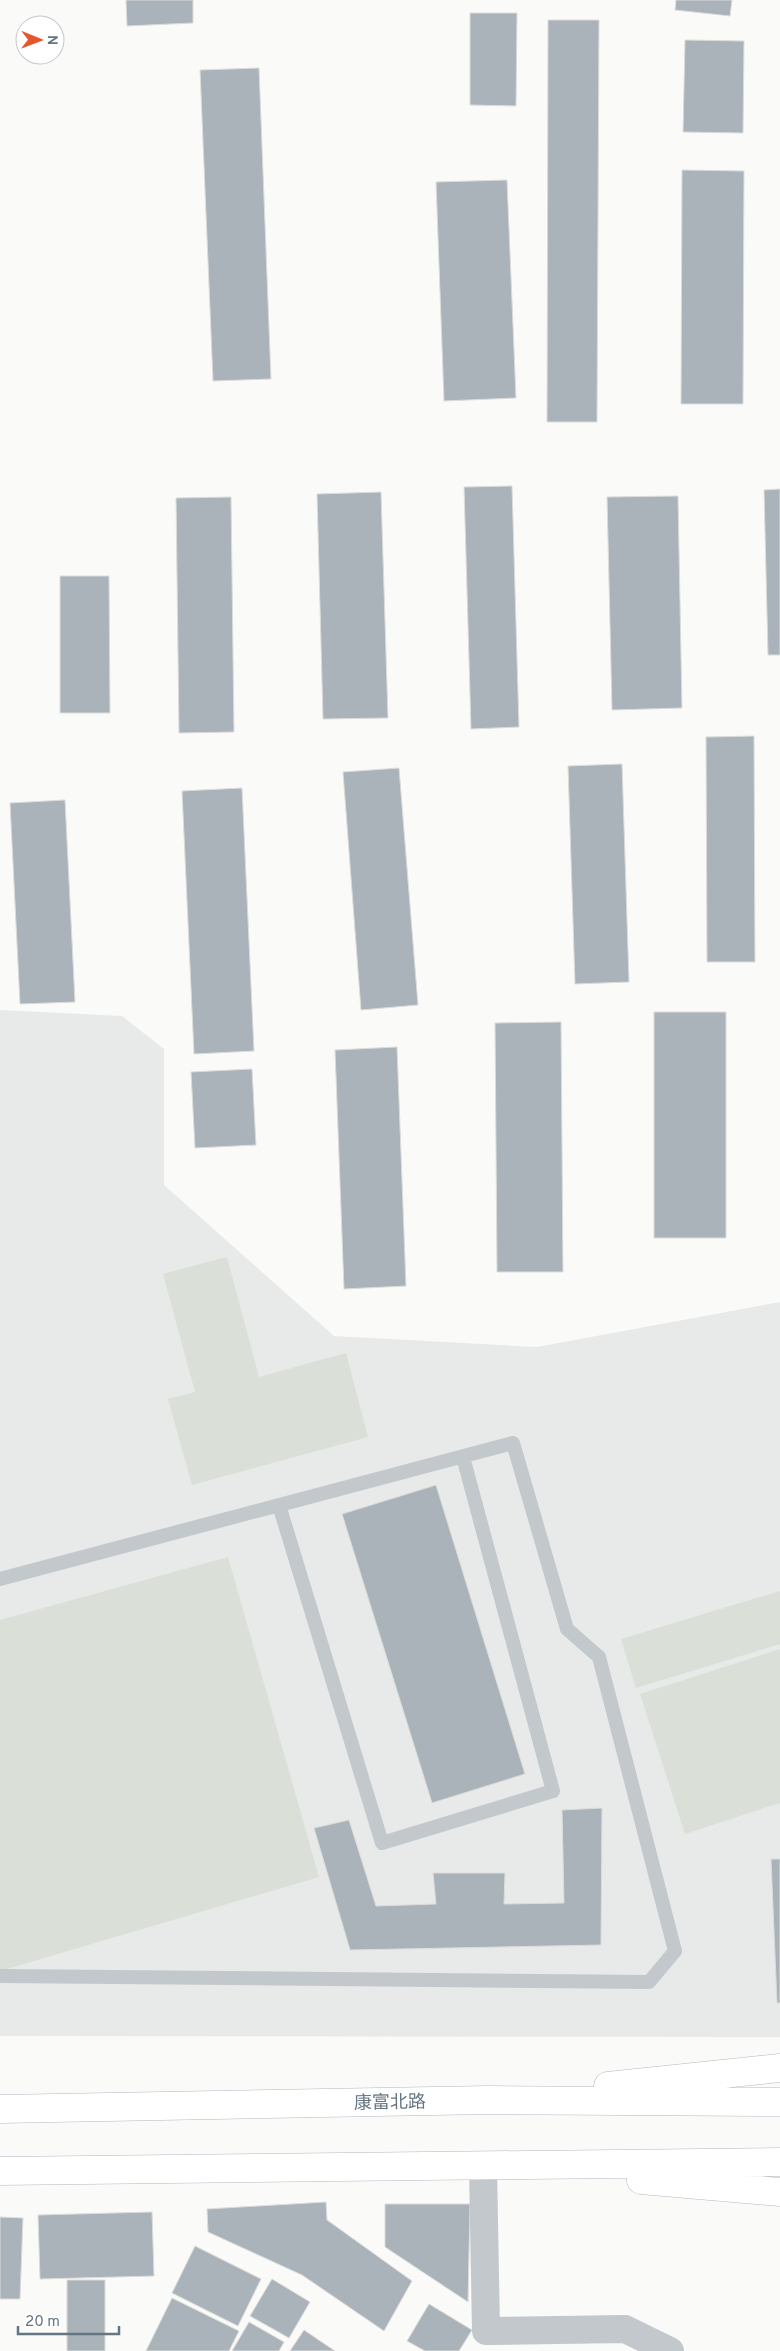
<svg xmlns="http://www.w3.org/2000/svg" width="780" height="2351" font-family="Overpass,'Noto Sans SC',sans-serif">
<style>
.built{fill:#e8e9e9}
.pitch{fill:#dadfd7}
.building{fill:#aab3b9;stroke:#dcdcda}
.lines{fill:none;stroke-linecap:round;stroke-linejoin:round}
.secondary-casing{stroke:#b3babf;stroke-width:29}
.service{stroke:#c3c8cc;stroke-width:14}
.minor{stroke:#c3c8cc;stroke-width:28}
.secondary{stroke:#fff;stroke-width:28}
.labels{text-anchor:middle;stroke-width:5;stroke-linejoin:round;paint-order:stroke}
.street-label{font-size:18px;fill:#657683;stroke:#fff}
</style>
<rect width="100%" height="100%" fill="#fafaf8"/>
<!-- built -->
<path class="built" d="M0,1010l122,6 42,33v136l170,151 203,11 243,-45v735l-780,-1z"/>
<!-- pitch -->
<path class="pitch" d="M227,1257l32,120 87,-24 22,84 -176,48 -24,-86 27,-7 -32,-118z
M228,1557l91,320 -319,94v-351z
M780,1591v53l-144,44 -15,-49z
M780,1649v154l-95,31 -45,-140z"/>
<!-- building -->
<path class="building" d="M126,0h67v23l-66,3z
M676,0h56l-2,16 -55,-6z
M470,13h47l-1,93 -46,-1z
M548,20h51l-2,402h-50z
M685,40l59,1 -1,92 -60,-1z
M259,68l12,311 -58,2 -13,-311z
M682,170l62,1 -1,233h-62z
M507,180l9,218 -72,3 -8,-219z
M512,486l7,241 -48,2 -7,-242z
M780,489v166h-12l-4,-165z
M381,492l7,226 -65,1 -6,-225z
M678,496l4,212 -70,2 -5,-213z
M231,497l3,235 -55,1 -3,-235z
M60,576h49l1,137h-50z
M754,736l1,226h-48l-1,-225z
M622,764l7,218 -54,2 -7,-218z
M399,768l19,237 -57,5 -18,-238z
M242,788l12,263 -60,3 -12,-263z
M65,800l10,202 -55,2 -10,-201z
M654,1012h72v226h-72z
M561,1022l2,250h-66l-2,-249z
M397,1047l9,239 -62,3 -9,-239z
M252,1069l4,76 -61,3 -4,-76z
M436,1485l89,289 -93,29 -90,-289z
M602,1808l-1,137 -251,5 -36,-122 35,-8 27,86 60,-2 -3,-31h72l-1,31 60,-1 -2,-93z
M771,1859h9v144h-3z
M326,2202l1,18 85,61 -28,50 -82,-56 -94,-43 -1,-23z
M385,2204h85l-2,98 -83,-55z
M152,2212l2,64 -114,3 -2,-64z
M0,2217l23,1 -3,81h-20z
M195,2246l66,33 -23,47 -66,-33z
M272,2279l38,23 -21,36 -39,-22z
M67,2280h38v71h-38z
M172,2298l67,33 -10,20h-83z
M429,2304l43,26 -13,21h-34l-18,-10z
M249,2322l35,20 -5,9h-47z
M304,2330l31,21h-45z"/>
<g class="lines">
<!-- secondary casing -->
<g class="secondary-casing">
<path id="secondary" d="M608,2086l172,-18
M0,2109l488,-9 292,2
M0,2171l780,-9
M641,2180l139,12"/>
</g>
<!-- service -->
<path class="service" d="M279,1505l103,338 171,-52 -90,-334
M0,1579l513,-136 54,186 32,28 76,294 -26,31 -649,-6"/>
<!-- minor -->
<path class="minor" d="M483,2166l3,165 139,-2 45,22"/>
<!-- secondary -->
<use href="#secondary" class="secondary"/>
</g>
<g class="labels">
<!-- street labels -->
<g class="street-label">
<text transform="translate(390 2102) rotate(-1)" y="6">康富北路</text>
</g>
</g>
<!-- north arrow -->
<g transform="translate(40 40) rotate(91)"><circle r="24" fill="#ffffff" stroke="#c1c8cd"/>
<path d="M0-4L9 19L0 12L-9 19Z" fill="#e4572e"/>
<text y="-8" font-size="14" font-weight="bold" text-anchor="middle" fill="#657683">N</text>
</g>
<!-- scale -->
<path d="M18 2326v8h101v-8" fill="none" stroke="#657683" stroke-width="2.5"/>
<text x="25" y="2326" font-size="15" fill="#657683" stroke="#ffffff" stroke-width="4" paint-order="stroke">20 m</text>
</svg>
